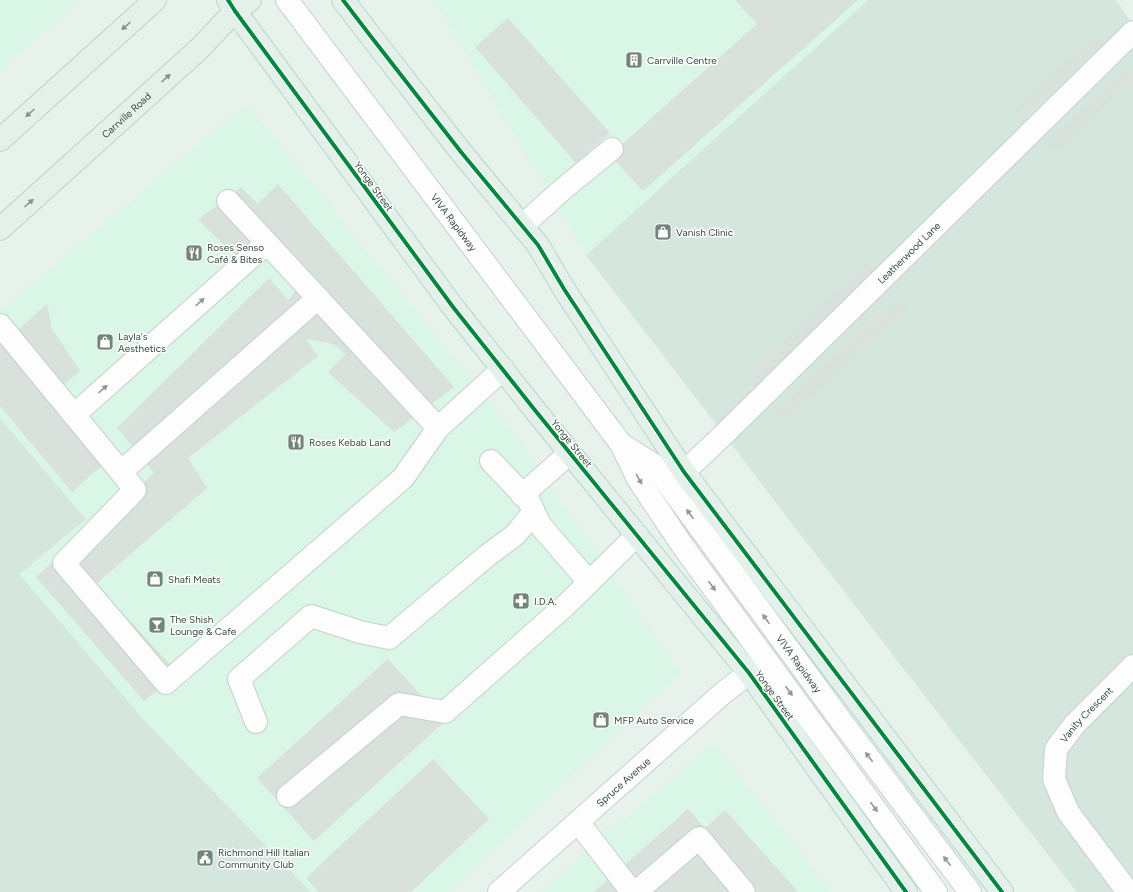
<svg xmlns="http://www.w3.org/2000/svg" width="1133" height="892" font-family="Figtree,sans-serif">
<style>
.residential{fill:#d5e6de}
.commercial{fill:#daf6e6}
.parking{fill:#d8e1dc}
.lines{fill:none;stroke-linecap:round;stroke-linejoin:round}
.minor-casing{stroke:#c6d0cb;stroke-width:24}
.major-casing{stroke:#b4d6c6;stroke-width:24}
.minor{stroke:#fcfdfc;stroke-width:22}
.major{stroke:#e3f1ea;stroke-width:22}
.cycleway-casing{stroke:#fff;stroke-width:6}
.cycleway{stroke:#00873e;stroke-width:4}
.oneway{fill:#83948b}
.oneway2{fill:#8e9993}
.labels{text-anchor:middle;stroke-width:3;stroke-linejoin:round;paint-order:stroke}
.poi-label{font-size:10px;fill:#34483d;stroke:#fff;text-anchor:start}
.street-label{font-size:10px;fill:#34483d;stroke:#fff}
</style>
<rect width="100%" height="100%" fill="#e8f2ed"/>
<!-- residential -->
<path class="residential" d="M868,0h248l17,25v867h-56l-188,-242 -303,-395z
M0,418l86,101 -66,55 125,147 166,171h-311z"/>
<!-- commercial -->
<path class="commercial" d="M0,0h79l-79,71z
M434,0h434l-282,255z
M247,104l255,313 178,256 -230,219h-139l-166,-171 -125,-146 66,-56 -86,-101v-107z
M713,743l119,149h-292z"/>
<!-- parking -->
<path class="parking" d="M735,0h123l-215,191 -33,-36 147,-131z
M508,18l102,115 -34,30 -101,-116z
M1096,34l8,9 -82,75 -8,-8z
M1127,67l6,7v6l-77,73 -10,-9z
M278,184l176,203 -60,45 -66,-60 18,-18 -13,-10 -27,-5 12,17 -130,102 19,30 -111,96 83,90 -35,27 -108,-124 118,-104 -37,-45 152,-150 19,22 8,-10 -40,-44 -18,12 -40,-38 43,-33 17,17z
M867,263l10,11 -122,113 -9,-11z
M899,298l9,10 -122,112 -9,-10z
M47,304l5,25 28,42 -16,14 53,67 -45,40 -72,-86v-60z
M388,659l57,62 -131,120 -57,-63z
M433,759l56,60 -78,73h-92l-13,-14z
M688,809l17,19 20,-18 73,82h-204z"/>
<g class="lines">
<!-- minor casing -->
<g class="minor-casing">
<g id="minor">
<path id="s1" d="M287,0l334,444 17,35 44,66 254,347"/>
<path d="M228,201l210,227"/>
<path d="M522,226l41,-37 49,-40"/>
<path d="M0,325l121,147 14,18 -71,73 102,120 237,-205 35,-50 65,-59"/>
<path d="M74,415l193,-172"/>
<path id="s2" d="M621,444l33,21 185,253 131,174"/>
<path d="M491,461l38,40 11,24 49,57"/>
<path d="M121,472l197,-174"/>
<path id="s3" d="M684,472l32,-30 417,-410"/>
<path d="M522,495l48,-42"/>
<path d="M256,722l-17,-43 72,-63 49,16 29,6 99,-83 27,-20 19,-23"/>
<path d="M288,796l111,-92 46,8 121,-107 71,-70"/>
<path d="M578,822l54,70"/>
<path id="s4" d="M499,892l224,-199 26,-20"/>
<path d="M636,892l63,-54 45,54"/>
<path id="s5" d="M1128,892l-60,-80 -14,-33 2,-30 19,-25 58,-58"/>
</g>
</g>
<!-- major casing -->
<g class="major-casing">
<g id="major">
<path d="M228,0l7,11 218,296 81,102 215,264 157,219"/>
<path d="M343,0l26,34 92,118 77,93 26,44 120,183 318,420"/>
<path d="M0,140l155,-140"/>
<path id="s6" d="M0,229l199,-180 36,-38 15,-11"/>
</g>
</g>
<!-- minor -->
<use href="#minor" class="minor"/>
<!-- major -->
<use href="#major" class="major"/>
<!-- cycleway casing -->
<g class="cycleway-casing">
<path id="cycleway" d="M228,0l7,11 218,296 81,102 215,264 157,219
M343,0l26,34 92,118 77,93 26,44 120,183 318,420"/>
</g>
<!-- cycleway -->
<use href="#cycleway" class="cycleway"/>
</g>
<!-- one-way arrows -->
<defs><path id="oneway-solid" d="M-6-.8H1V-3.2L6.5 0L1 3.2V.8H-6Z"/></defs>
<g class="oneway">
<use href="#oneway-solid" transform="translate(126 26) rotate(138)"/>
<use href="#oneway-solid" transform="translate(166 78) rotate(-42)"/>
<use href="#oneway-solid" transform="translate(30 113) rotate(138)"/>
<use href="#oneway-solid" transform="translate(29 203) rotate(-42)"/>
</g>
<g class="oneway2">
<use href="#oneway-solid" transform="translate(200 302) rotate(-42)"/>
<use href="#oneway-solid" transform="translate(103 389) rotate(-42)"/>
<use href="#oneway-solid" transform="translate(639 479) rotate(60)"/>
<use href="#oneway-solid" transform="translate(690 514) rotate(-126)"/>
<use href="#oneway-solid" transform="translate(712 586) rotate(54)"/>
<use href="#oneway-solid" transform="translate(766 619) rotate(-126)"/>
<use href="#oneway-solid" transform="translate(789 691) rotate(54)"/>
<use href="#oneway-solid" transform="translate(869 757) rotate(-127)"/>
<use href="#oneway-solid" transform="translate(874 807) rotate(54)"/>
<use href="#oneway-solid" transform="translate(947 861) rotate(-127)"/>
</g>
<!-- icons -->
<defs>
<g id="building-square" transform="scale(0.9)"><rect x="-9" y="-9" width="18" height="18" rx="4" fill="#73847b" stroke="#fff"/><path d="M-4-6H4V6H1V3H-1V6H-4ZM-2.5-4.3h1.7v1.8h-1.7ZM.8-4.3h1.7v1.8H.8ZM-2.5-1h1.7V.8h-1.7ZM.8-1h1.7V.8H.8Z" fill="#fff"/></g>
<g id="shop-square" transform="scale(0.9)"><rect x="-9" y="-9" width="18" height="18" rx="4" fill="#73847b" stroke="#fff"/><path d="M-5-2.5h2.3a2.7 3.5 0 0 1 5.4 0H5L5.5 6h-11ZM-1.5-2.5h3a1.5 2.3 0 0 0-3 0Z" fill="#fff"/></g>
<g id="restaurant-square" transform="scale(0.9)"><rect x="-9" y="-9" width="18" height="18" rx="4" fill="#73847b" stroke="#fff"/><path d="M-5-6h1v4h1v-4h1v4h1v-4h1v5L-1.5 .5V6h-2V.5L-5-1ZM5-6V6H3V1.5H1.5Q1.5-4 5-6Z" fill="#fff"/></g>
<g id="pharmacy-square" transform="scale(0.9)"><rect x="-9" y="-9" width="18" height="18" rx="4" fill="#73847b" stroke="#fff"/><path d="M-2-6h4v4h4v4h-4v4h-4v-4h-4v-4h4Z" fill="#fff"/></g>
<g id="bar-square" transform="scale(0.9)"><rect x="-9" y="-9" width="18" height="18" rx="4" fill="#73847b" stroke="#fff"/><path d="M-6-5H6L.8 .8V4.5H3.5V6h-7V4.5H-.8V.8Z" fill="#fff"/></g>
<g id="civic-square" transform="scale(0.9)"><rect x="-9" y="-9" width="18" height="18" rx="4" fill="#73847b" stroke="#fff"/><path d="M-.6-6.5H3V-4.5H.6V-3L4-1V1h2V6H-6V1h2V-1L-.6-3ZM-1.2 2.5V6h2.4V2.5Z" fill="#fff"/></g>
</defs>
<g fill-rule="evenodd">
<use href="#building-square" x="634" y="60"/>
<use href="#shop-square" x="663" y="232"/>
<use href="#restaurant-square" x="194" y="253"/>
<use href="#shop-square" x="105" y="342"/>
<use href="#restaurant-square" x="296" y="442"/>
<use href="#shop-square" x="155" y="579"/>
<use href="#pharmacy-square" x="521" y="601"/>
<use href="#bar-square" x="157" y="625"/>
<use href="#shop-square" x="601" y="720"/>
<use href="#civic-square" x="205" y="858"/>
</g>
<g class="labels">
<!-- poi labels -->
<g class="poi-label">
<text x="647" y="64">Carrville Centre</text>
<text x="676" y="236">Vanish Clinic</text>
<text x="207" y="251">Roses Senso<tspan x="207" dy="12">Café &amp; Bites</tspan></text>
<text x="118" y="340">Layla's<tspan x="118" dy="12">Aesthetics</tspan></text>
<text x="309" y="446">Roses Kebab Land</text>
<text x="168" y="583">Shafi Meats</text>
<text x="534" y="605">I.D.A.</text>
<text x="170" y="623">The Shish<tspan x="170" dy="12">Lounge &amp; Cafe</tspan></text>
<text x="614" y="724">MFP Auto Service</text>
<text x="218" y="856">Richmond Hill Italian<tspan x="218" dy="12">Community Club</tspan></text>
</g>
<!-- street labels -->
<g class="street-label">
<text dy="4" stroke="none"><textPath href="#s6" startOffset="170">Carrville Road</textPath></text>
<text transform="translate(374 186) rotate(54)" y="4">Yonge Street</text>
<text dy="4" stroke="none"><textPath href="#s1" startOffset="278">VIVA Rapidway</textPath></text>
<text dy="4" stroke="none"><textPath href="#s3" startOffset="314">Leatherwood Lane</textPath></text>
<text transform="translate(572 443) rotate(51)" y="4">Yonge Street</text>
<text dy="4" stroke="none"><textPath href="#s2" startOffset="285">VIVA Rapidway</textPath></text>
<text transform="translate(775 695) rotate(54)" y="4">Yonge Street</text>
<text dy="4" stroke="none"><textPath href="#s5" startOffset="212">Vanity Crescent</textPath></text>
<text dy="4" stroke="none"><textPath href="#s4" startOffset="166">Spruce Avenue</textPath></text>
</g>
</g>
</svg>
